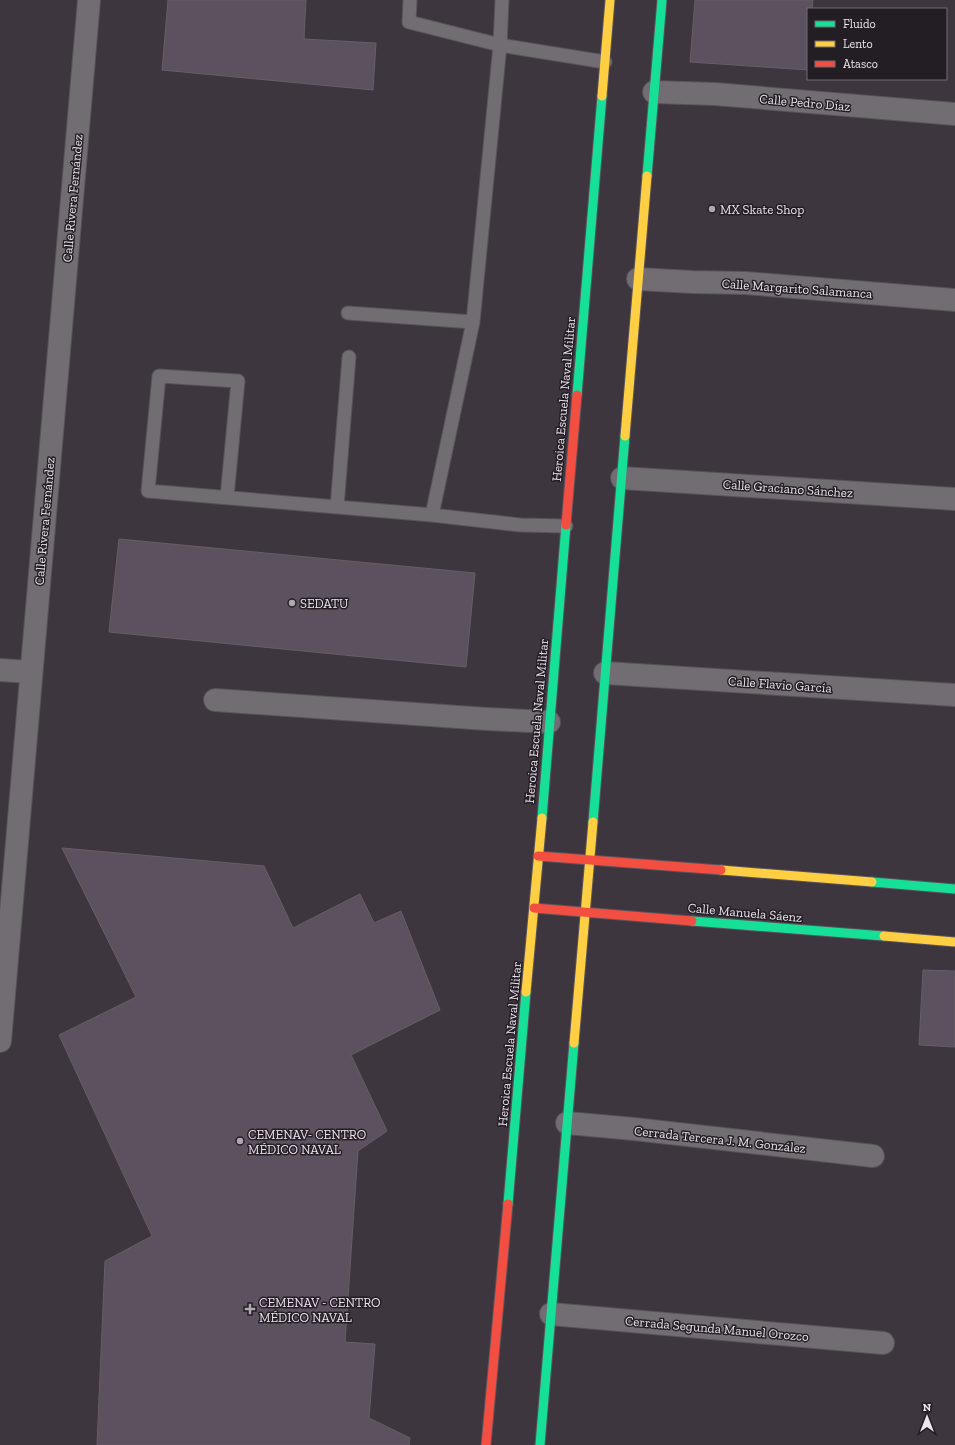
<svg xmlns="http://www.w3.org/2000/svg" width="955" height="1445" font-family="'Zilla Slab',serif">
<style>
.building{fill:#5c515e;stroke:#655f66}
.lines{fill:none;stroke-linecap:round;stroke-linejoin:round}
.lane-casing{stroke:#59525a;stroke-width:15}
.street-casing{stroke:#59525a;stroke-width:24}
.fast-casing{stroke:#59525a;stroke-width:11}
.slow-casing{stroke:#59525a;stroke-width:11}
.jam-casing{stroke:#59525a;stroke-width:11}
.lane{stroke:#726c73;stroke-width:13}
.street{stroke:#726c73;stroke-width:22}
.fast{stroke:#16e098;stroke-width:9}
.slow{stroke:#ffcf43;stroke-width:9}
.jam{stroke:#f24e42;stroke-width:9}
.poi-dot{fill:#afa7b1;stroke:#231d24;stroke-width:1.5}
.labels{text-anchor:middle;stroke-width:3;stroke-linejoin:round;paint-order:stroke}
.street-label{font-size:13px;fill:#ede4ef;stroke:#231d24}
.poi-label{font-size:13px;fill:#ede4ef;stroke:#231d24;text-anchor:start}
</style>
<rect width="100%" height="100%" fill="#3d363e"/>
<!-- building -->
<path class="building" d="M168,0h138l-2,39 72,4 -3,47 -211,-20z
M695,0h118l-1,9h-4v61l-118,-8z
M119,539l356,34 -9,94 -357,-35z
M62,848l202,18 29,62 67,-34 14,29 27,-12 39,99 -89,45 36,76 -29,20 -13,191 30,2 -6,74 41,20 -1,7h-312l8,-184 47,-25 -93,-201 77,-38z
M923,970l32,1v76l-36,-2z"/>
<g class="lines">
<!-- lane casing -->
<g class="lane-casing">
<path id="lane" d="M410,0l-1,22 91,23 105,17
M348,313l125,9 27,-277 2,-45
M227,497l11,-116 -79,-5 -11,115 284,24 88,10 46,1
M337,507l12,-150
M432,515l41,-193"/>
</g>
<!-- street casing -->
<g class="street-casing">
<path id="street" d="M654,92l61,2 240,20
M638,279l54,3 53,1 210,17
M622,478l333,21
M0,670l31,2
M605,673l350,22
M215,700l272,19 62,3
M0,1041l89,-1041
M567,1123l67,6 239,27
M551,1314l332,29"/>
</g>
<!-- fast casing -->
<g class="fast-casing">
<path id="fast" d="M647,176l15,-176
M577,395l25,-299
M542,818l24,-293
M593,822l32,-386
M872,882l83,7
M692,921l192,15
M508,1204l18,-212
M540,1445l34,-402"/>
</g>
<!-- slow casing -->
<g class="slow-casing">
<path id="slow" d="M602,96l8,-96
M625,436l22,-260
M721,870l151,12
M884,936l71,6
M526,992l16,-174
M574,1043l19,-221"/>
</g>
<!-- jam casing -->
<g class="jam-casing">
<path id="jam" d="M566,525l11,-130
M538,856l183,14
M534,908l158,13
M486,1445l22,-241"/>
</g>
<!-- lane -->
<use href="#lane" class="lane"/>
<!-- street -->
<use href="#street" class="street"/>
<!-- fast -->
<use href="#fast" class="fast"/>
<!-- slow -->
<use href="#slow" class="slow"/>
<!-- jam -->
<use href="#jam" class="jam"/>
</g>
<!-- markers -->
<g class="poi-dot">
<circle cx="712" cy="209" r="4"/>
<circle cx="292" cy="603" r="4"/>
<circle cx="240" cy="1141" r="4"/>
<path d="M248 1303h4v4h4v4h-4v4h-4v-4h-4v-4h4z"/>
</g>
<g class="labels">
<!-- street labels -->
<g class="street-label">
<text transform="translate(805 102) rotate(5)" y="5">Calle Pedro Díaz</text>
<text transform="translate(72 198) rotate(-85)" y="5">Calle Rivera Fernández</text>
<text transform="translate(797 288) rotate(4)" y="5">Calle Margarito Salamanca</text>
<text transform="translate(563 399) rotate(-85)" y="5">Heroica Escuela Naval Militar</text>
<text transform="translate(788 488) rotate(4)" y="5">Calle Graciano Sánchez</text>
<text transform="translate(44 521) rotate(-85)" y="5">Calle Rivera Fernández</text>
<text transform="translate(780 684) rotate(4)" y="5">Calle Flavio García</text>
<text transform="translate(536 721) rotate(-85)" y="5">Heroica Escuela Naval Militar</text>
<text transform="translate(745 912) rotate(5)" y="5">Calle Manuela Sáenz</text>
<text transform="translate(509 1044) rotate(-85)" y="5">Heroica Escuela Naval Militar</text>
<text transform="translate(720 1139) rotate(6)" y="5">Cerrada Tercera J. M. González</text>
<text transform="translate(717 1328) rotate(5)" y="5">Cerrada Segunda Manuel Orozco</text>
</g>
<!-- poi labels -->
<g class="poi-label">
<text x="720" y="214">MX Skate Shop</text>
<text x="300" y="608">SEDATU</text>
<text x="248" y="1139">CEMENAV- CENTRO<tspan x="248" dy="15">MÉDICO NAVAL</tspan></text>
<text x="259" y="1307">CEMENAV - CENTRO<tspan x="259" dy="15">MÉDICO NAVAL</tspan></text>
</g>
</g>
<!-- legend -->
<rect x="807" y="8" width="140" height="72" fill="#231d24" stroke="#746d75"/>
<rect x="815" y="21" width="20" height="6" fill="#16e098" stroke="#746d75"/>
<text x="843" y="28" font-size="12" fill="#ede4ef">Fluido</text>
<rect x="815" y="41" width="20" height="6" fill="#ffcf43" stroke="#746d75"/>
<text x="843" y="48" font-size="12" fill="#ede4ef">Lento</text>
<rect x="815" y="61" width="20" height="6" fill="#f24e42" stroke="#746d75"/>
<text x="843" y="68" font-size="12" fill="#ede4ef">Atasco</text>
<!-- north arrow -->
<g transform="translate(927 1417)" stroke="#231d24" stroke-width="3" paint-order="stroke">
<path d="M0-3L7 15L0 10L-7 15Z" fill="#ede4ef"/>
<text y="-6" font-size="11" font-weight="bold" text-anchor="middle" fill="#ede4ef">N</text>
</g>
</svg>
